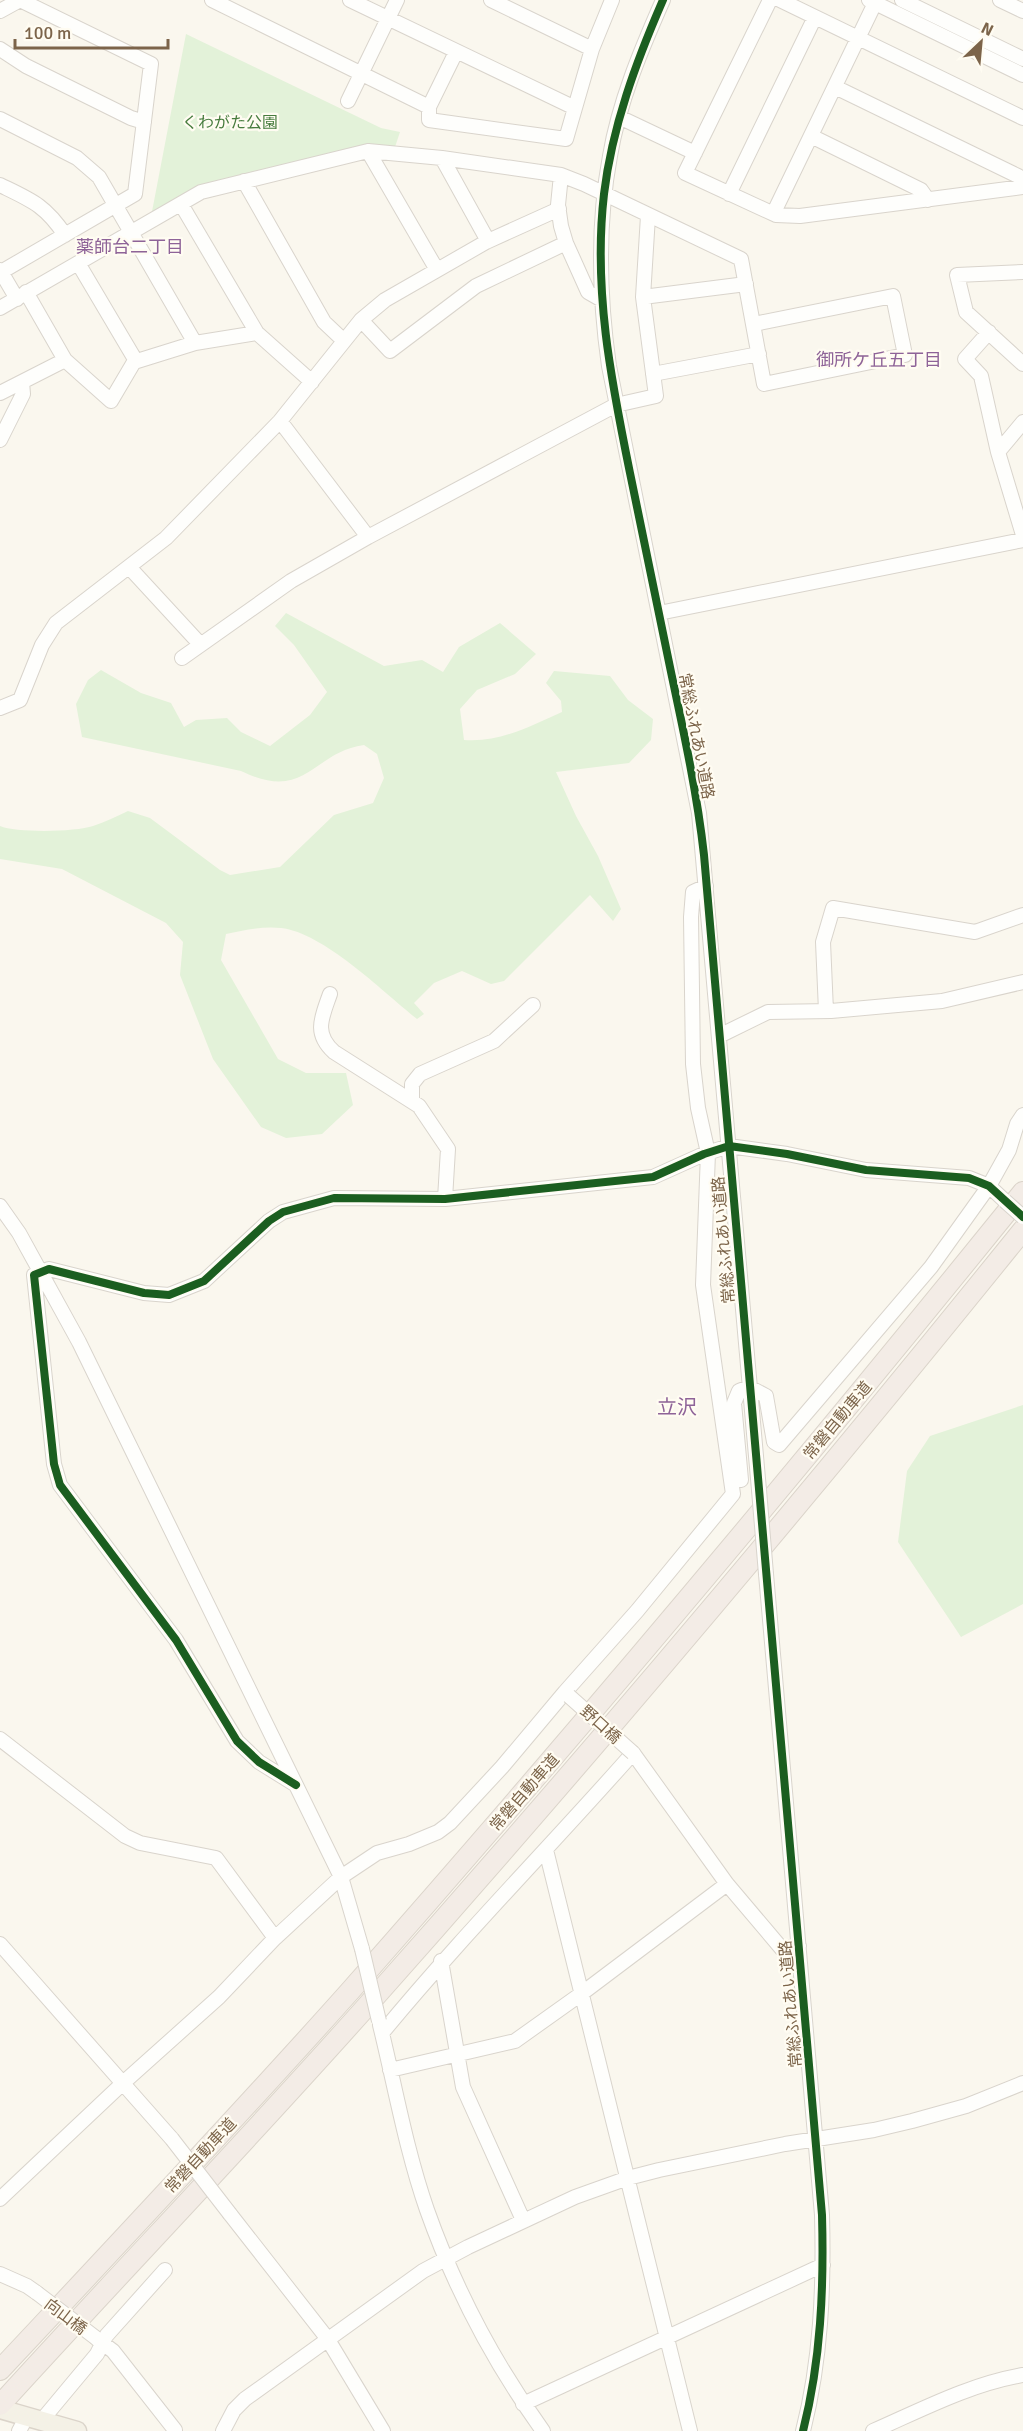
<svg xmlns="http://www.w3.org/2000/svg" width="1023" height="2431" font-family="Signika,'Noto Sans JP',sans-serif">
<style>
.green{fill:#e3f2d9}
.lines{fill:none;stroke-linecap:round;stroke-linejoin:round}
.minor-casing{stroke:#d9d4cc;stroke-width:16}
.major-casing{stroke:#dbd4ca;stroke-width:21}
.highway-casing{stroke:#dbd4ca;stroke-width:22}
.minor{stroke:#fefefc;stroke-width:14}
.major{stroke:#f4f1e6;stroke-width:18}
.highway{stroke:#f3ece6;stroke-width:20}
.minor-bridge-casing{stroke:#d9d4cc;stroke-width:16;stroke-linecap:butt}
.minor-bridge{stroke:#fefefc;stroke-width:14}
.cycleway-casing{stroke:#fffcf2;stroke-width:11}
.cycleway{stroke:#1b5e20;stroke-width:8}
.labels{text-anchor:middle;stroke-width:4.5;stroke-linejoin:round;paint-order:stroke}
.park-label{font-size:16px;fill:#477c3e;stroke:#fffcf2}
.street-label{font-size:16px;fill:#7c644a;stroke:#fffcf2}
.neighbourhood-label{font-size:18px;fill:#8e6398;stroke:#fffcf2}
.quarter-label{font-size:20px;fill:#8e6398;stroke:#fffcf2}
</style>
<rect width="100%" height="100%" fill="#faf7ee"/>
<!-- green -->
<path class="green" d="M186,34l195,94 19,4 -7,21 -192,39 -51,30z
M286,613l98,53 38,-6 21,12 16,-25 41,-24 36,31 -21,20 -38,16 -17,19 4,31c35,3 67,-14 98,-28l-1,-11 -15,-18 8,-12 56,5 18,24 25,19 -2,21 -22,23 -73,9 20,44 22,40 23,53 -8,12 -23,-26 -86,86 -13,3 -29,-13 -28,12 -20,20 10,11 -7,5c-35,-28 -93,-86 -136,-91 -18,-2 -37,2 -55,6l-5,26 57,99 28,14h40l7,32 -31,29 -36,4 -25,-11 -48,-68 -33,-84 3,-33 -17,-19 -104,-54 -62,-10v-33c16,7 76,6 93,0 12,-4 24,-10 35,-15l22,7 70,52 10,5 50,-8 54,-52 39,-12 11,-25 -7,-24 -13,-9c-52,7 -57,58 -123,26l-159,-34 -6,-33 12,-24 13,-10 40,23 30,10 13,24 12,-7 31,-2 14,14 29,14 40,-31 17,-23 -33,-47 -19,-19z
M1023,1405v199l-62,33 -63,-95 9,-71 23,-35z"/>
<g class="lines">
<!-- minor casing -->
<g class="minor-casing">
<path id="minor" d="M212,0l217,107
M350,0l225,108
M491,0l101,49
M663,0c-22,50 -44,102 -53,156 -13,70 -11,140 -1,210l90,447 60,677
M770,0l-85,173 91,42 24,1 223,-29
M780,0l243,118
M869,0l154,75
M902,0l121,59
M1000,0l23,11
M0,11l20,-11 131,64 -16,130 -134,78
M0,49l26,17 105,52 13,4
M456,52l-27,55v13l137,19 26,-90 20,-49
M835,87l183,89 5,11
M348,101l49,-101
M619,117l76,36
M0,119l77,39 22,19 96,166
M811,136l110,54 7,10
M368,151l69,119
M442,158l46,83
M561,175l-3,30 3,21 5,17 22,49 14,8
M244,181l80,141 19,18
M0,185c31,15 45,20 65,50
M729,194l86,-177
M181,204l76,129
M776,215v-7l99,-205
M78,263l58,98
M0,270l17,29
M1023,272l-66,3 9,37 57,52
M26,292l39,68 46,41 23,-39 61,-19 62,-10 55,49
M643,297l103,-13
M0,308l201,-116 167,-41 74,7 119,17 23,9 157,75 23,125 141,-29 -12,-59 -139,28
M361,320l29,31 86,-65 90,-43
M989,332l-24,27 16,17 17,76 25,83
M653,374l106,-20
M0,393l65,-33
M280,421l88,116
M0,440l23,-46 -1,-12
M998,452l25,-30
M129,567l71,77
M659,613l364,-73
M182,658l109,-77 77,-44 248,-132 40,-9 -13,-99 5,-81
M0,708l20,-8 22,-55 14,-22 110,-85 114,-117 81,-101 24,-20 101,-58 73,-33
M330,994c-8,23 -17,39 4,58l85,54 29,43 -3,50
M826,1011l-3,-69 10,-34 142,24 48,-17
M719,1036l49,-24 63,-1 111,-10 81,-19
M412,1101v-17l8,-10 74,-33 39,-36
M0,1206l19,27 60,109 262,535 21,72
M741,1480l-7,-77 5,-12 10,-4 17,9 8,46 5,3 152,-178 58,-81 20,-36 8,-26 6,-9
M766,1574l56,641c2,73 -1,145 -19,216
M565,1692l72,-81 96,-117 -30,-209 5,-132 -10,-45 -5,-44 -2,-147 2,-25 13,-6
M0,1739l125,97 15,7 76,15 59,80
M296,1785l-37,-23 -22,-21 -61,-101 -116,-155 -6,-21 -20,-189 15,-6 95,24 25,2 35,-14 65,-60 14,-9 51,-14 111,1 208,-22 51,-23 25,-8 58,8 79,16 103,8 20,8 16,15
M546,1850l144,581
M0,1944l172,195
M441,1961l22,126 60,133
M380,2025c15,61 26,125 47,185 28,79 67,153 116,221
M382,2033c80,-97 168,-186 251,-280l94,131 55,65 17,-3
M390,2070l125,-29 66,-47 146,-110
M0,2199l123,-116 96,-86 56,-59 66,-61 36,-24 32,-9 29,-12 12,-9 52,-56 63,-75 4,4
M230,2214l97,124 56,93
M0,2274l27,12 10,7
M97,2339l16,12 62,79
M523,2404l300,-139
M42,2420l55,-66 9,-18 59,-66
M19,2431l8,-15
M223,2431l11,-21 11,-11 178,-128 45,-24 107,-50 53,-19 31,-8 126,-26 89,-14 38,-9 54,-15 57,-23
M873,2431c48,-21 97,-47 150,-56"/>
</g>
<!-- major casing -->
<g class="major-casing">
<path id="major" d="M0,2409l77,22"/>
</g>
<!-- highway casing -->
<g class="highway-casing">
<path id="highway" d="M0,2370c118,-126 236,-251 351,-380 230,-261 453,-527 672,-798
M0,2405c121,-133 246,-263 366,-398 225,-253 444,-513 657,-777"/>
</g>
<!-- minor -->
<use href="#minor" class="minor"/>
<!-- major -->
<use href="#major" class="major"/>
<!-- highway -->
<use href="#highway" class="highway"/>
<!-- minor-bridge casing -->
<g class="minor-bridge-casing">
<path id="minor-bridge" d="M1005,1201l18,16
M759,1490l7,84
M569,1696l64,57
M362,1949l17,72
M172,2139l58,75
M37,2293l59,45"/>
</g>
<!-- minor-bridge -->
<use href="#minor-bridge" class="minor-bridge"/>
<!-- cycleway casing -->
<g class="cycleway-casing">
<path id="cycleway" d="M663,0c-27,62 -51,127 -59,194 -11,95 7,186 26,279 14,66 27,133 41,199 13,61 26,121 33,183l118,1360c2,73 -1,145 -19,216
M296,1785l-37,-23 -22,-21 -61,-101 -116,-155 -6,-21 -20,-189 15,-6 95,24 25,2 35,-14 65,-60 14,-9 51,-14 111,1 208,-22 51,-23 25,-8 58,8 79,16 103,8 20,8 34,31"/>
</g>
<!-- cycleway -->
<use href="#cycleway" class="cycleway"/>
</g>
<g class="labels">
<!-- park labels -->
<g class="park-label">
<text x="230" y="128">くわがた公園</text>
</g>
<!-- street labels -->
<g class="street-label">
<text transform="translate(697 736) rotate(79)" y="6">常総ふれあい道路</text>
<text transform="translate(723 1240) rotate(-95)" y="6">常総ふれあい道路</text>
<text transform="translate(837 1420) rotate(-50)" y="6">常磐自動車道</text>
<text transform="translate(601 1724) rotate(42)" y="6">野口橋</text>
<text transform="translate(524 1792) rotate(-49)" y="6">常磐自動車道</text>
<text transform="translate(790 2004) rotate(-95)" y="6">常総ふれあい道路</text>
<text transform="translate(200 2155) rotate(-47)" y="6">常磐自動車道</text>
<text transform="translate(66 2316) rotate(37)" y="6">向山橋</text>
</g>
<!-- neighbourhood labels -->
<g class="neighbourhood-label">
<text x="130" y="253">薬師台二丁目</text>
<text x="879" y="366">御所ケ丘五丁目</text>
</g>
<!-- quarter labels -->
<g class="quarter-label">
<text x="677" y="1414">立沢</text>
</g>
</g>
<!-- north arrow -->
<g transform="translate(981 42) rotate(26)" stroke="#fffcf2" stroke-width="4.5" paint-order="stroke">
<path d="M0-4.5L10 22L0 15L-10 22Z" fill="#7c644a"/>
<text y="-9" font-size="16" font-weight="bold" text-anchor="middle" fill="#7c644a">N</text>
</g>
<!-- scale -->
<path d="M15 39v9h153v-9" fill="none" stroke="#7c644a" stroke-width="3"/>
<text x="24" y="39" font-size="18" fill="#7c644a" stroke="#fffcf2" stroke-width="4.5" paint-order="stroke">100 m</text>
</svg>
